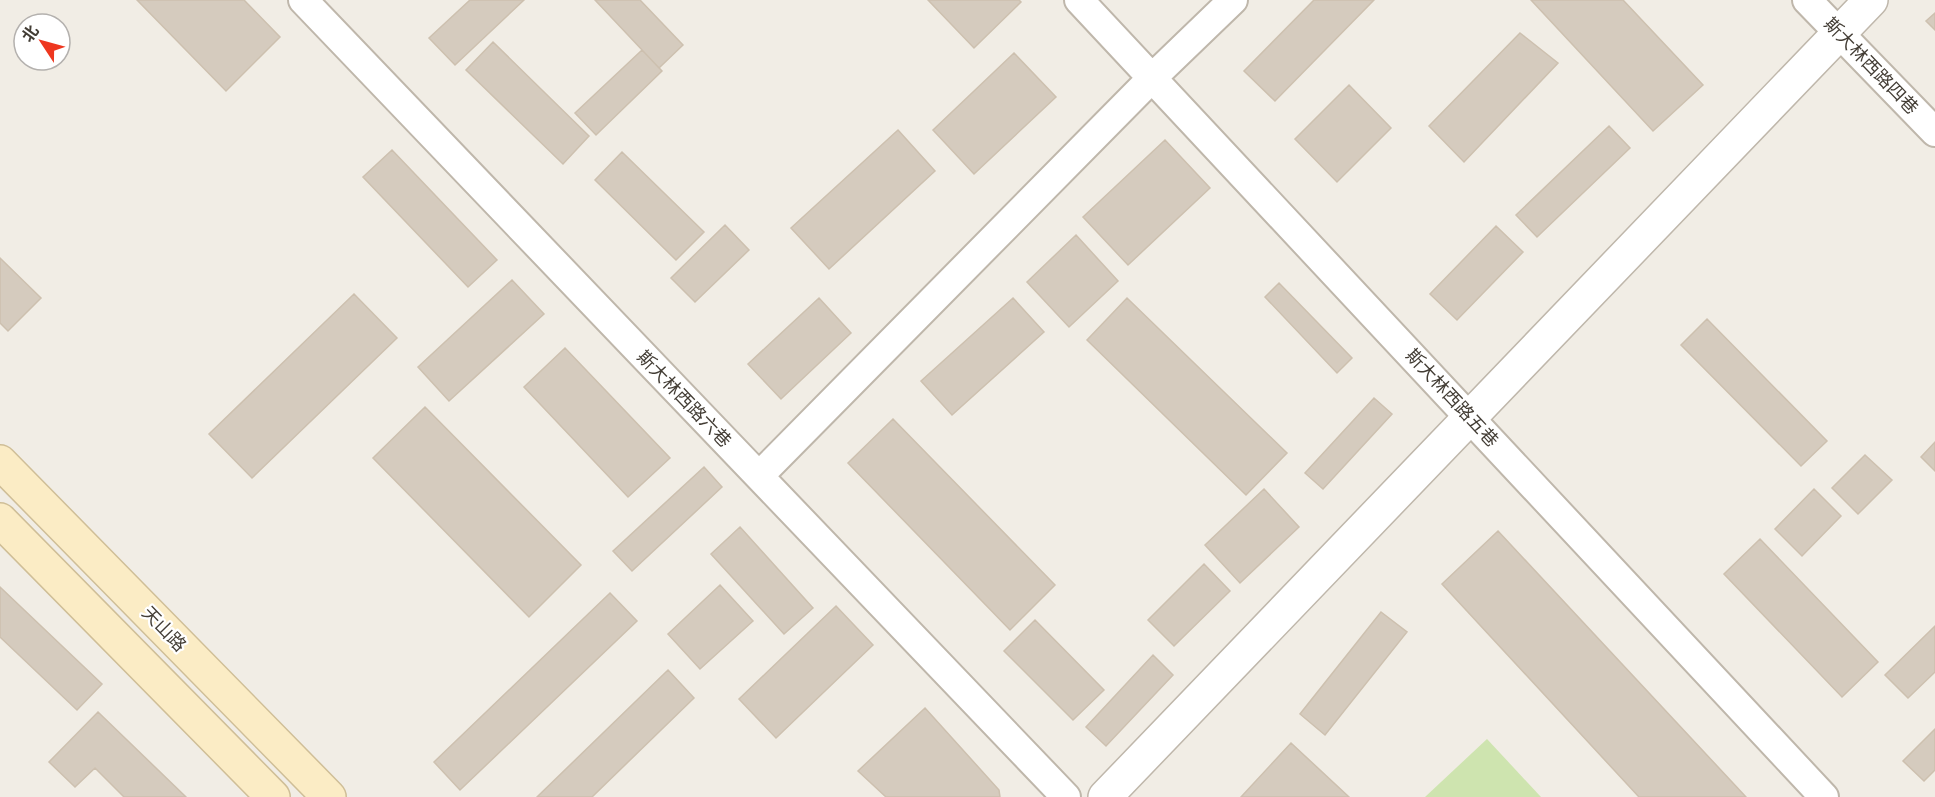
<svg xmlns="http://www.w3.org/2000/svg" width="1935" height="797" font-family="'Work Sans','Noto Sans SC',sans-serif">
<style>
.green{fill:#cee4af}
.building{fill:#d5cbbe;stroke:#cdc0af;stroke-width:1.5}
.lines{fill:none;stroke-linecap:round;stroke-linejoin:round}
.minor-casing{stroke:#bfb7ab;stroke-width:32}
.tertiary-casing{stroke:#bfb7ab;stroke-width:36}
.secondary-casing{stroke:#cfbe97;stroke-width:36}
.minor{stroke:#fff;stroke-width:28}
.tertiary{stroke:#fff;stroke-width:33}
.secondary{stroke:#fbecc5;stroke-width:33}
.labels{text-anchor:middle;stroke-width:4.5;stroke-linejoin:round;paint-order:stroke}
.street-label{font-size:18px;fill:#433d35;stroke:#fff}
</style>
<rect width="100%" height="100%" fill="#f1ede5"/>
<!-- green -->
<path class="green" d="M1487,739l54,58h-116z"/>
<!-- building -->
<path class="building" d="M137,0h107l36,37 -54,54z
M470,0h54l-69,65 -26,-27z
M595,0h45l43,45 -24,23z
M928,0h91l2,2 -47,46z
M1314,0h60l-99,101 -31,-30z
M1531,0h92l80,85 -50,46z
M1935,13v17l-9,-9z
M1520,33l38,30 -94,99 -35,-36z
M493,42l96,94 -26,28 -97,-94z
M642,50l20,21 -66,64 -21,-22z
M1014,53l42,44 -82,77 -41,-44z
M1349,85l42,43 -54,54 -42,-43z
M1609,126l21,22 -93,89 -21,-22z
M898,130l37,41 -106,98 -38,-41z
M1165,140l45,48 -82,77 -45,-48z
M392,150l105,110 -29,27 -105,-110z
M622,152l82,80 -28,28 -81,-80z
M725,225l24,25 -54,52 -24,-24z
M1496,226l27,26 -66,68 -27,-26z
M1076,235l42,46 -49,46 -42,-45z
M0,258l41,40 -33,33 -8,-8z
M512,280l32,34 -95,87 -31,-34z
M1279,283l73,75 -15,15 -72,-76z
M354,294l43,44 -145,140 -43,-44z
M819,298l32,35 -70,66 -33,-35z
M1013,298l31,34 -92,83 -31,-34z
M1127,298l160,155 -41,42 -159,-155z
M1707,319l120,122 -26,25 -120,-121z
M565,348l105,110 -42,39 -104,-110z
M1374,398l18,16 -69,75 -18,-16z
M425,407l156,158 -52,52 -156,-159z
M893,419l162,166 -45,45 -162,-167z
M1935,442v29l-14,-14z
M1865,455l27,25 -34,34 -26,-26z
M704,467l18,20 -90,84 -19,-20z
M1264,489l35,38 -59,56 -35,-38z
M1814,489l27,27 -39,40 -27,-27z
M740,527l73,81 -29,26 -73,-80z
M1498,531l248,266h-107l-197,-213z
M1760,539l118,123 -36,35 -118,-123z
M1204,564l26,27 -56,55 -26,-26z
M720,585l33,36 -53,48 -32,-35z
M0,587l102,97 -25,26 -77,-73z
M610,593l27,28 -177,169 -26,-28z
M836,606l37,39 -97,93 -37,-39z
M1381,612l26,20 -82,103 -25,-21z
M1035,620l69,70 -31,30 -69,-69z
M1935,626v46l-27,26 -23,-23z
M1153,655l20,20 -67,71 -20,-19z
M668,670l26,28 -102,99h-55z
M925,708l74,82 1,7h-114l-28,-26z
M98,712l88,85h-62l-29,-29 -20,19 -26,-25z
M1935,729v41l-11,11 -21,-20z
M1291,743l58,54h-108z"/>
<g class="lines">
<!-- minor casing -->
<g class="minor-casing">
<path id="minor" d="M303,0l763,797
M1079,0l745,797
M1807,0l128,132
M759,476l393,-398 81,-78"/>
</g>
<!-- tertiary casing -->
<g class="tertiary-casing">
<path id="tertiary" d="M1105,797l766,-797"/>
</g>
<!-- secondary casing -->
<g class="secondary-casing">
<path id="secondary" d="M0,462l329,335
M0,520l273,277"/>
</g>
<!-- minor -->
<use href="#minor" class="minor"/>
<!-- tertiary -->
<use href="#tertiary" class="tertiary"/>
<!-- secondary -->
<use href="#secondary" class="secondary"/>
</g>
<g class="labels">
<!-- street labels -->
<g class="street-label">
<text transform="translate(1871 66) rotate(46)" y="6">斯大林西路四巷</text>
<text transform="translate(1452 398) rotate(47)" y="6">斯大林西路五巷</text>
<text transform="translate(684 399) rotate(46)" y="6">斯大林西路六巷</text>
<text transform="translate(164 629) rotate(46)" y="6">天山路</text>
</g>
</g>
<!-- north arrow -->
<g transform="translate(42 42) rotate(306)"><circle r="28" fill="#ffffff" stroke="#b4b1ae" stroke-width="1.5"/>
<path d="M0-4.5L10 22L0 15L-10 22Z" fill="#ee371f"/>
<text y="-9" font-size="16" font-weight="bold" text-anchor="middle" fill="#433d35">北</text>
</g>
</svg>
